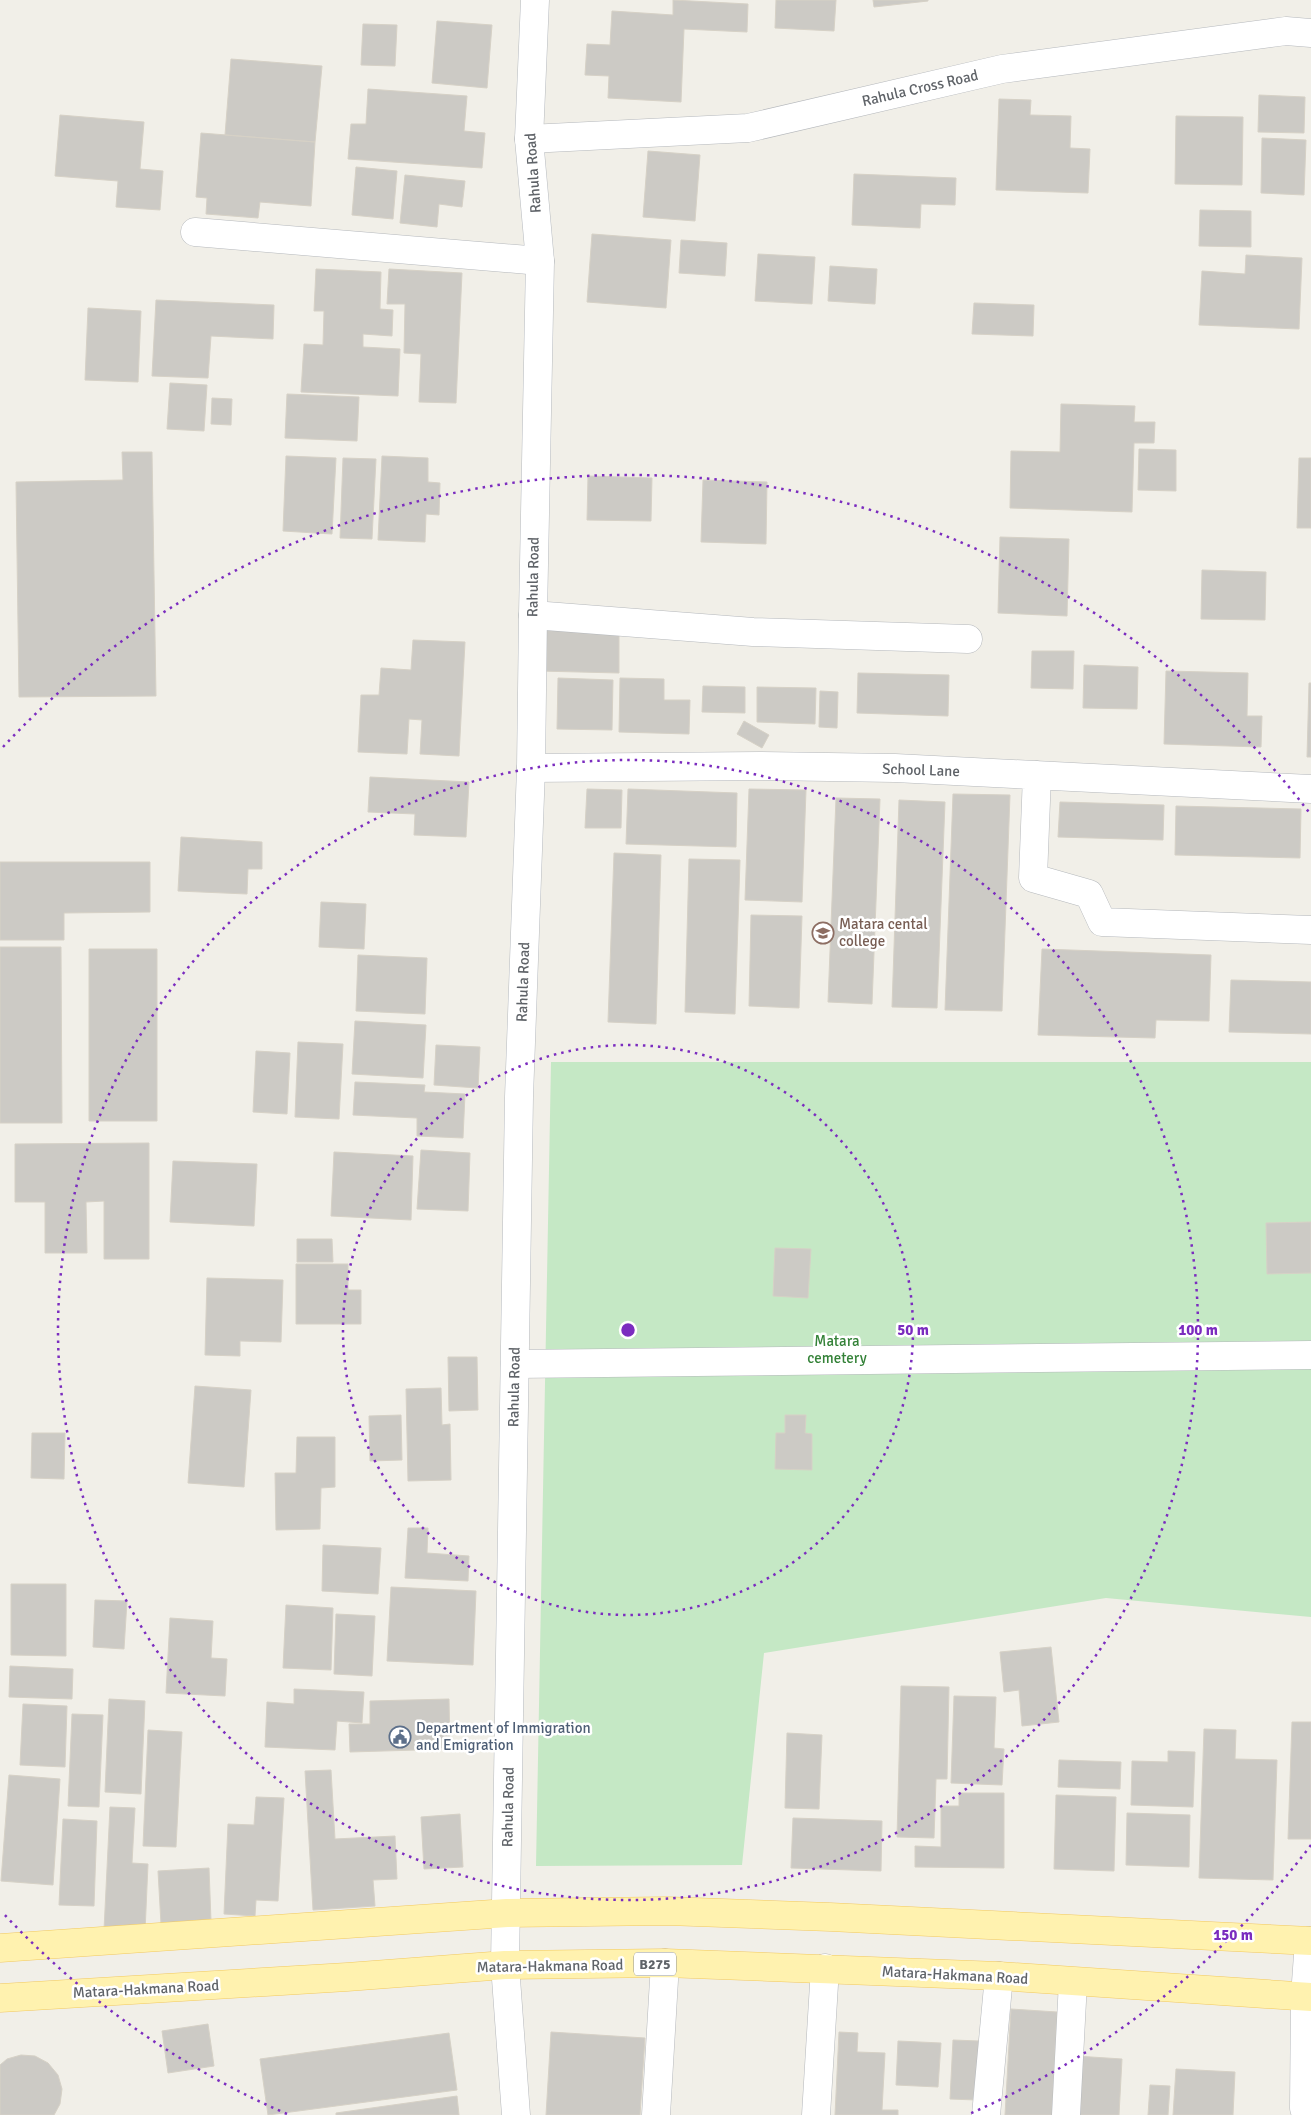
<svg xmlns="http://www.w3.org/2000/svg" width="1311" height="2115" font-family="Signika,sans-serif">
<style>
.green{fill:#c5e8c5}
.building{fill:#cccac5;stroke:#d6d1c6}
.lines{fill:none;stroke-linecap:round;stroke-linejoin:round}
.street-casing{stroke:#b5b8bc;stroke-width:29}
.secondary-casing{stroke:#b6babf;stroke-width:29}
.primary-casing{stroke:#f2c960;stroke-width:29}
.street{stroke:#fff;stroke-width:28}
.secondary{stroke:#fff;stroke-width:28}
.primary{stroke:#fff2af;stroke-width:28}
.ring{fill:none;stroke:#7b2cbf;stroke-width:2.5;stroke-dasharray:2.5 5}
.labels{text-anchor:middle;stroke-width:5;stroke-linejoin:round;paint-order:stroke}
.shield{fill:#fff;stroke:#8f9295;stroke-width:1}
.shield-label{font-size:14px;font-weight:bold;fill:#5f6368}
.street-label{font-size:15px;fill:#5f6368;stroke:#fff}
.education-label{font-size:15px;fill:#785e54;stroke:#fff;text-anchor:start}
.park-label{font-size:15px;fill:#348238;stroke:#fff}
.service-label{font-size:15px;fill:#4e5e75;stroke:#fff;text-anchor:start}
.centre{fill:#7b2cbf;stroke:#fff;stroke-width:2.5}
.ring-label{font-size:15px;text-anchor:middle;font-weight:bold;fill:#7b2cbf;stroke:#fff;stroke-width:5;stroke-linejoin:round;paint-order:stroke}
</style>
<rect width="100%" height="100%" fill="#f1efe8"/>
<!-- green -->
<path class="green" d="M551,1062h760v555l-205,-19 -342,55 -22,212 -206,1z"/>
<!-- building -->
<path class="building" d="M673,0l75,4 -1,28 -63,-3 -3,73 -73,-4 1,-22 -24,-1 2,-31 23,1 2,-34 61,4z
M776,0h60l-2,31 -59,-3z
M873,0h55v1l-54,6z
M437,21l55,4 -5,63 -55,-5z
M363,24l34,1 -2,41 -34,-1z
M231,59l91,7 -7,76 -90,-7z
M368,89l99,7 -3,35 21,2 -3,35 -134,-9 3,-35h15z
M1259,95l46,2 -1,36 -46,-1z
M999,99l32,1 -1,15 41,1 -1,32 20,1 -2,44 -92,-3z
M60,115l84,7 -4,47 23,2 -3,39 -44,-3 2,-26 -63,-5z
M1176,116l67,1 -1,68 -67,-1z
M201,133l114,9 -4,64 -51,-4 -2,16 -52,-4 1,-16 -11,-1z
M1262,138l44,2 -2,55 -43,-2z
M648,151l52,4 -5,66 -52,-4z
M356,167l41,4 -4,48 -41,-4z
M854,174l102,4 -1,27 -34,-1 -1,24 -68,-3z
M405,175l60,6 -3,26 -23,-3 -2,23 -37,-4z
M1200,210l51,1v36l-52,-1z
M592,234l79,6 -5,68 -79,-6z
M681,240l46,3 -2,33 -46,-3z
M758,254l57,3 -3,47 -57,-3z
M1246,255l56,3 -3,71 -100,-4 3,-54 43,3z
M830,266l47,3 -2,35 -47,-3z
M316,269l65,3 -1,37 13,1 -1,26 -29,-2v13l37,2 -2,47 -97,-4 3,-48 19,1 1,-34h-10z
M389,269l73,4 -6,130 -37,-1 2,-48 -17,-1 1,-49h-18z
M156,300l118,5 -1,34 -62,-3 -3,42 -56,-2z
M974,303l60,2 -1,31 -61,-2z
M88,308l53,3 -3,71 -53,-2z
M170,383l37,2 -3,46 -37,-2z
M287,394l72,3 -2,44 -72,-3z
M212,398l20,1 -1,26 -20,-1z
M1061,404l74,2 -1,16h21l-1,21h-20l-2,69 -122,-4 1,-57 49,1z
M1139,449l37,1v41l-38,-1z
M122,452h30l4,244 -137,1 -3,-215 107,-2z
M286,456l50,2 -4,76 -49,-3z
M382,456l46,2v24l12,1 -1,32 -13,-1 -1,28 -47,-2z
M343,458l33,1 -4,80 -32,-1z
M1299,458h12v70h-14z
M588,476l64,2 -1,43 -64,-1z
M703,480l64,2 -1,62 -65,-2z
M1000,537l69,2 -2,77 -69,-3z
M1202,570l64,2 -1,48 -64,-1z
M540,624l79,1v48l-80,-2z
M413,640l52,2 -6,114 -39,-2 2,-34 -13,-1 -2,35 -49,-2 3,-57h18l2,-27 30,2z
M1032,651h42l-1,38 -42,-1z
M1084,665l54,2 -1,42 -54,-1z
M1166,671l82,2 -1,43h15l-1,31 -97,-3z
M858,673l91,2 -1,41 -91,-3z
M558,678l55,2 -1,50 -55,-1z
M620,678l44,1v21h26l-1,34 -70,-2z
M1309,683h2v74h-4z
M703,686l42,1v26l-43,-1z
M757,687l59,1 -1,36 -58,-2z
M820,691l18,1 -1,36 -18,-1z
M744,721l25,14 -7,13 -25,-14z
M370,777l99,5 -3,55 -52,-2 1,-21 -47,-2z
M587,789l35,1 -1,38h-36z
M628,789l109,4 -1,54 -110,-3z
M749,789l57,1 -4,112 -57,-2z
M953,794l57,1 -8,216 -57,-1z
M836,798l44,1 -8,205 -44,-2z
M899,800l46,2 -8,206 -45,-1z
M1060,802l104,3 -1,35 -105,-3z
M1176,806l125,3 -1,49 -125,-3z
M181,837l81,5v27h-14l-1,25 -69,-3z
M614,853l47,2 -5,169 -48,-2z
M689,859l51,1 -5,154 -50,-2z
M0,862h150v50l-86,1v27h-64z
M321,902l45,2 -2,45 -45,-2z
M751,915l51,1 -3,92 -50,-2z
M0,947h61l1,176h-62z
M89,949h68v172h-68z
M1042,949l169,6 -2,66 -53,-1 -1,18 -117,-3z
M358,955l69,3 -2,56 -69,-3z
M1231,980l80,2v52l-82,-2z
M355,1021l71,4 -3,53 -71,-4z
M298,1042l45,2 -4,75 -44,-2z
M436,1045l44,2 -2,41 -44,-3z
M256,1051l34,2 -3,61 -34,-2z
M355,1082l70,3 -1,7 41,2 -2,44 -46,-2v-18l-64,-3z
M149,1143v116h-45v-58l-18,1 1,51h-42v-51h-30v-58z
M421,1150l49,3 -2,58 -51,-2z
M334,1152l79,4 -2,64 -80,-4z
M173,1161l84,3 -3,62 -84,-4z
M1311,1222v51l-44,1 -1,-51z
M297,1239h35l1,23h-36z
M775,1248l36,1 -3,49 -35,-2z
M296,1264h52v26h13v34h-65z
M207,1278l76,2 -2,62 -41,-1v15l-35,-1z
M448,1357h29l1,53 -29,1z
M195,1386l56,4 -7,97 -56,-4z
M441,1388l1,37 8,-1 1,56 -43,1 -2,-92z
M401,1415l1,45 -32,1 -1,-45z
M785,1415h21l-1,18 7,1v36l-37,-1 1,-36h9z
M32,1433h33l-1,46 -33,-1z
M297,1437h38v50l-14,1 -1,41 -44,1 -1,-57h21z
M408,1528h20l-1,25 42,3 -1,25 -63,-3z
M323,1545l58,3 -3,46 -56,-3z
M11,1584h55v72l-55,-1z
M391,1587l85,4 -3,74 -86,-4z
M95,1600l32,1 -3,48 -31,-2z
M286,1605l47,3 -2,62 -48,-2z
M336,1614l39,2 -3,60 -38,-2z
M170,1618l43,3 -2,37 16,1 -2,37 -59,-3z
M1051,1647l8,75 -37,4 -3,-36 -15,2 -4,-40z
M10,1666l63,3 -1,30 -63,-2z
M901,1686l48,1 -2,92h-11l-2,59 -37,-1z
M294,1689l70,3 -2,31 -25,-2 -2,29 -70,-3 2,-45 27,2z
M954,1696l42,1 -2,51 10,1 -2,36 -51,-2z
M109,1699l36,2 -4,93 -36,-2z
M449,1699l1,50 -100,3 -1,-28h21v-23z
M23,1704l44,2 -2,61 -45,-2z
M72,1714l31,1 -4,92 -31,-1z
M1292,1722h19v117h-23z
M1204,1729l32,1 -1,29 42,1 -4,120 -74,-2z
M148,1730l34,2 -6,115 -33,-1z
M787,1733l35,2 -3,74 -34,-1z
M1168,1751l27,1 -2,55 -62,-2 1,-44 36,1z
M1059,1760l62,2 -1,27 -62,-2z
M331,1770l4,69 60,-3 2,43 -24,1 2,26 -62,4 -8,-139z
M9,1775l51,4 -7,106 -52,-4z
M959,1793h45v75l-89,-1v-21l26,1v-41h18z
M1056,1795l60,2 -2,74 -60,-2z
M256,1797l28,1 -6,103 -22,-1 -1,16 -31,-2 4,-90 26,1z
M110,1807l25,1 -3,55 16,1 -3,68 -41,-2z
M1127,1813l63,2 -1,52 -63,-2z
M460,1814l3,53 -39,2 -3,-52z
M793,1818l89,3 -1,50 -90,-3z
M63,1819l34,2 -3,85 -35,-1z
M209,1868l2,53 -50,3 -3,-53z
M1011,2009l46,3 -5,103h-47z
M208,2024l6,42 -46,7 -6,-42z
M551,2032l94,6 -5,77h-94z
M839,2032l19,1 -1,19 28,1 -3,57h16v5h-63z
M449,2033l8,57 -189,25 -8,-56z
M953,2040l26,1 -3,59 -26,-1z
M898,2041l43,2 -3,44 -42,-2z
M21,2055l14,1 13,7 10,12 4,14 -2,15 -6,11h-54v-50l7,-6z
M1076,2056l46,3 -3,56h-46z
M1176,2069l59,3 -2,43h-60z
M1150,2085l20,1 -2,29h-20z
M457,2096l2,19h-123v-2z"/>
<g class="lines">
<!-- street casing -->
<g class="street-casing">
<path id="street" d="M529,139l219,-11 254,-59 284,-38 25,2
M195,232l345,29
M533,615l220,17 215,7
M531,768l228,-2 136,2 416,21
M1037,775l-4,103 56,16 13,28 209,8
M515,1364l796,-9
M505,1965l11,150
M656,2115l9,-152
M816,2115l9,-147
M986,2115l13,-139
M1066,2115l7,-133
M1306,2115l-2,-7 1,-112 4,-55"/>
</g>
<!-- secondary casing -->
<g class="secondary-casing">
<path id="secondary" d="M505,1965l14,-868 12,-329 2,-153 7,-354 -11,-122 6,-139"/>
</g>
<!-- primary casing -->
<g class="primary-casing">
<path id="primary" d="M0,1948l507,-35 160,-2 163,6 481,24
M0,1998l347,-21 158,-12 160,-2 334,13 312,21"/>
</g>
<!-- street -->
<use href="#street" class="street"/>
<!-- secondary -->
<use href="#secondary" class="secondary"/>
<!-- primary -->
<use href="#primary" class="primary"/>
</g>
<!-- distance rings -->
<g class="ring">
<circle cx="628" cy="1330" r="285"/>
<circle cx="628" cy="1330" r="570"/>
<path d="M1311 1845A855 855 0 0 1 969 2114M287 2114A855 855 0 0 1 3 1913M3 747A855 855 0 0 1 1311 815"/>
</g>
<!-- icons -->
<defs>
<g id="school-ring" transform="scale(1.125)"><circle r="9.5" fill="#fff" stroke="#8d6e63" stroke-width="1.5"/><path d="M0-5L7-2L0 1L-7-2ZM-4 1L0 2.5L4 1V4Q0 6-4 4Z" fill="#8d6e63"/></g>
<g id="civic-ring" transform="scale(1.125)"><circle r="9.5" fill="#fff" stroke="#5c6f8a" stroke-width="1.5"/><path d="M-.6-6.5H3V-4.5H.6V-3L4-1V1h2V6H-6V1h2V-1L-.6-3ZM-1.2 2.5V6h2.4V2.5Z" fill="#5c6f8a"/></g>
</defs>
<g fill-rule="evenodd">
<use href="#school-ring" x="823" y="933"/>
<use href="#civic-ring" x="400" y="1737"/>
</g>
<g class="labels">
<!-- shield labels -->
<rect class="shield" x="634" y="1952.5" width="42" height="23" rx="4"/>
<g class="shield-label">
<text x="655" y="1969">B275</text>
</g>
<!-- street labels -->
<g class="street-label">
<text transform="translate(920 88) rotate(-13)" y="5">Rahula Cross Road</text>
<text transform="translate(533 173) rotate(-94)" y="5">Rahula Road</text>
<text transform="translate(533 577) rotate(-89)" y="5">Rahula Road</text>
<text transform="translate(921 770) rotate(2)" y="5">School Lane</text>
<text transform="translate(523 982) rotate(-88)" y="5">Rahula Road</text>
<text transform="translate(514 1387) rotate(-89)" y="5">Rahula Road</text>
<text transform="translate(508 1807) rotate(-89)" y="5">Rahula Road</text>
<text transform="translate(550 1966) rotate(-1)" y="5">Matara-Hakmana Road</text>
<text transform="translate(955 1975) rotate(3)" y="5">Matara-Hakmana Road</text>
<text transform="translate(146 1989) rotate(-3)" y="5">Matara-Hakmana Road</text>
</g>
<!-- education labels -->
<g class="education-label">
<text x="839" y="929">Matara cental<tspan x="839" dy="17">college</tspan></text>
</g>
<!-- park labels -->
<g class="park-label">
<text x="837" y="1346">Matara<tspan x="837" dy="17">cemetery</tspan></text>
</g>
<!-- service labels -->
<g class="service-label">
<text x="416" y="1733">Department of Immigration<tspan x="416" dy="17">and Emigration</tspan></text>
</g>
</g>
<circle cx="628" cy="1330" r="8" class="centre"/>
<g class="ring-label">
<text x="913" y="1335">50 m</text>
<text x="1198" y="1335">100 m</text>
<text x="1233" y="1940">150 m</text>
</g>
</svg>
